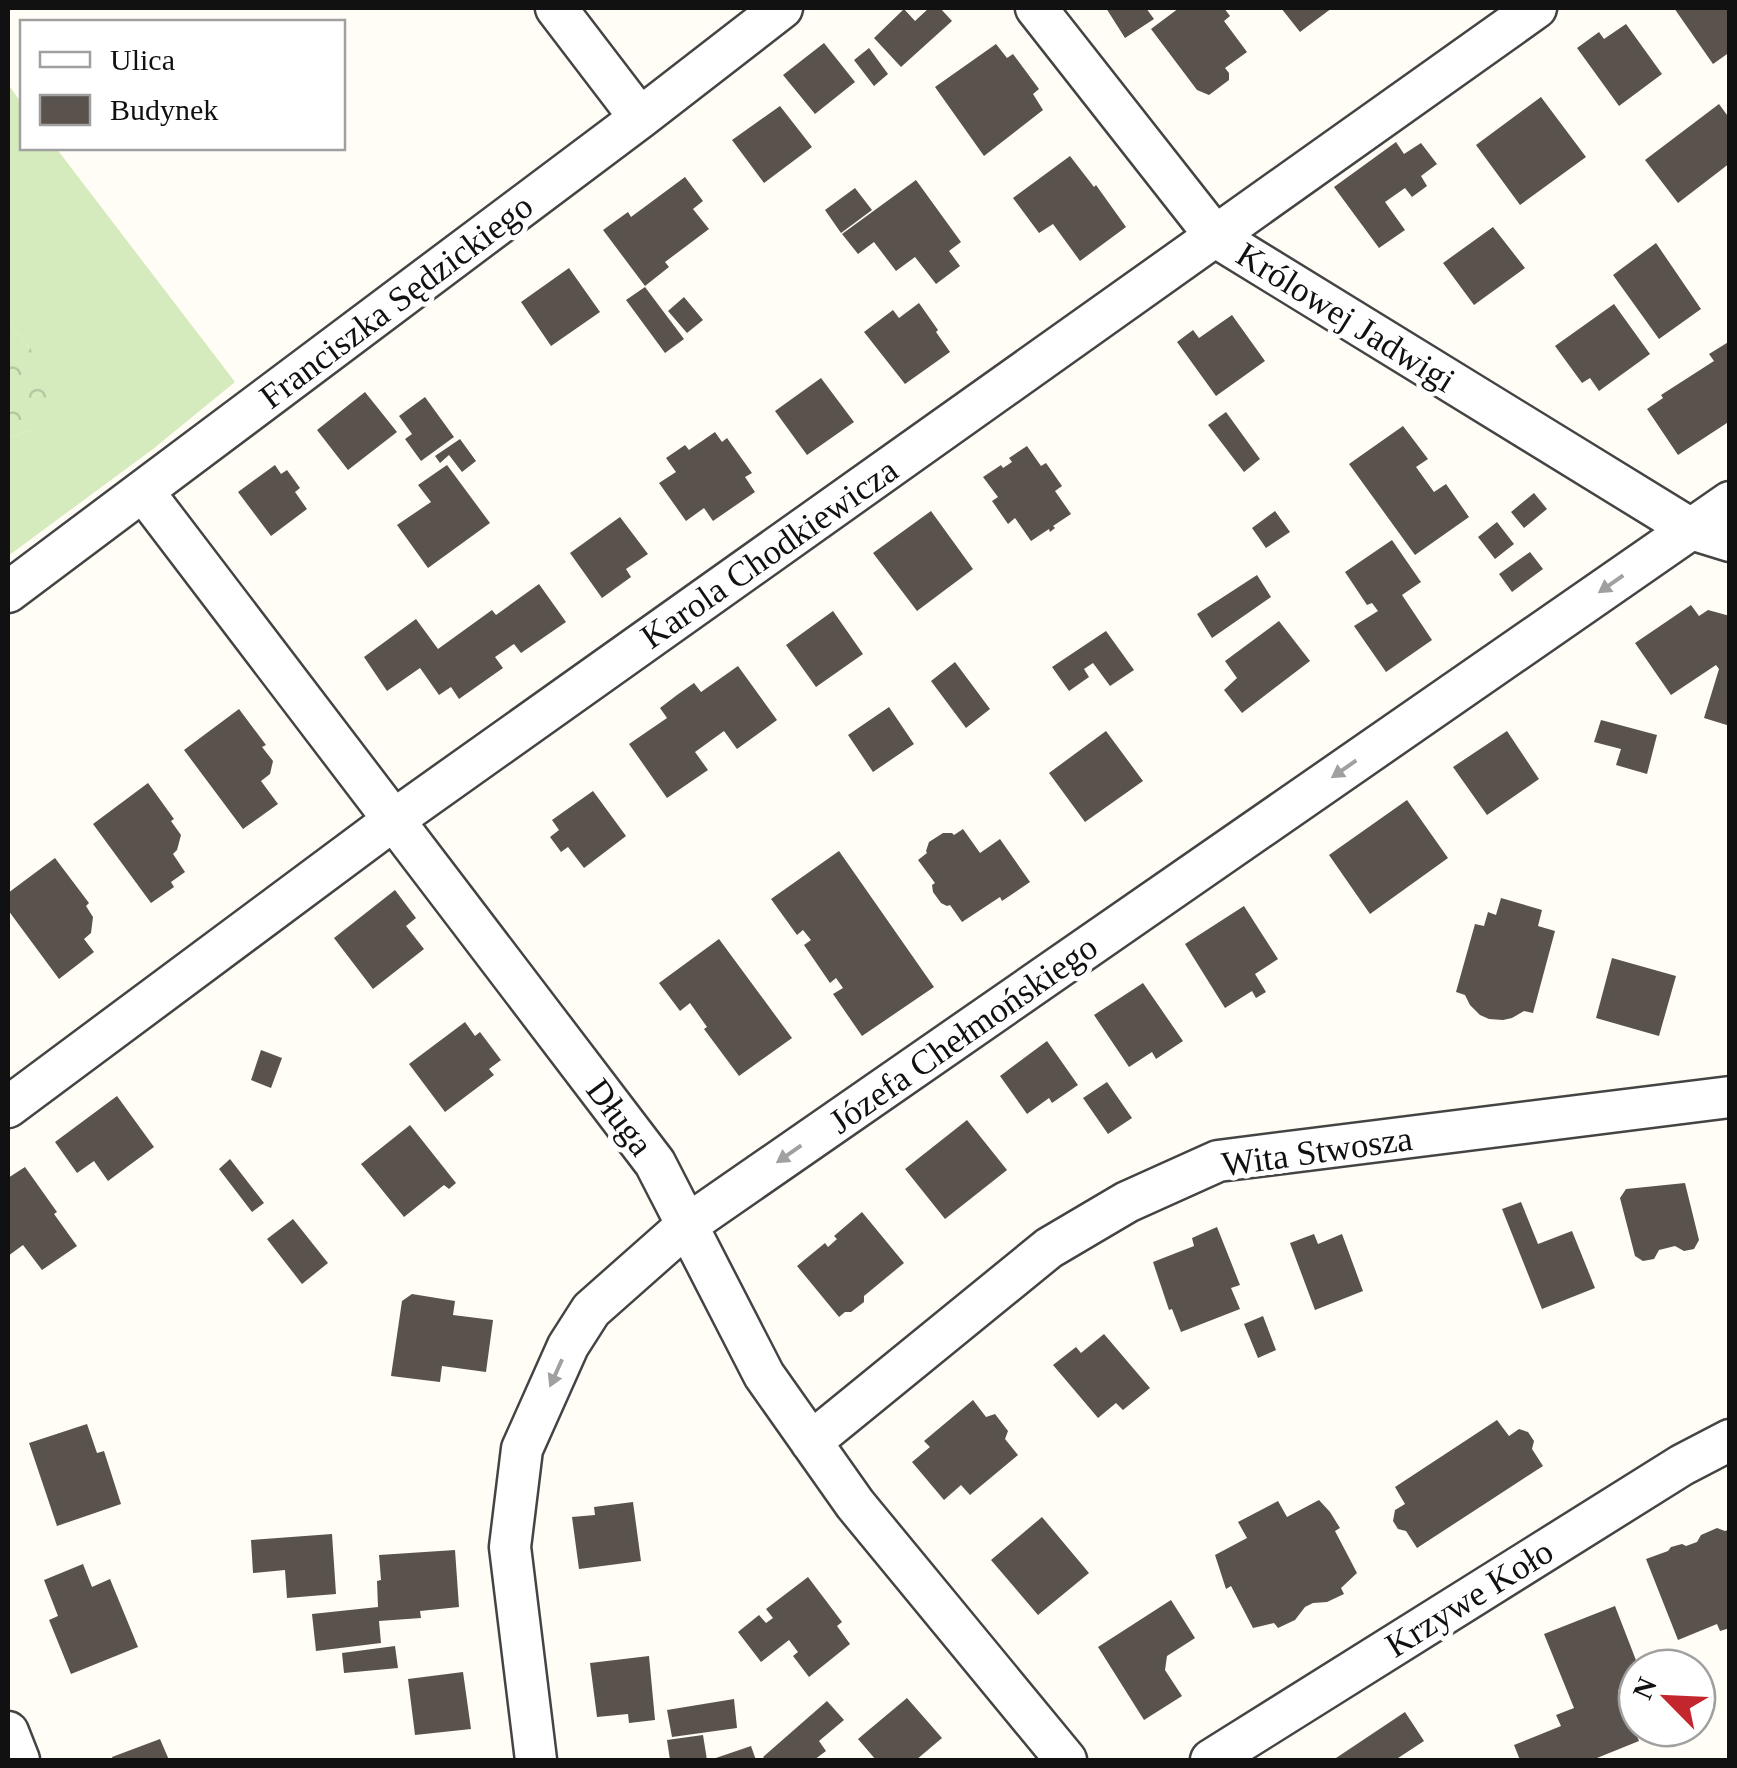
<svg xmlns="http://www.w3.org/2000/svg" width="1737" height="1768" font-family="'Times New Roman',serif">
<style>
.grass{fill:#d5ebbd}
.park{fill:url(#park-crowns)}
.building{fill:#5a524d}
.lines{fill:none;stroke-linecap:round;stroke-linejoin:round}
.street-casing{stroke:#444;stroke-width:45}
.street{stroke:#fff;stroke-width:40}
.oneway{fill:#a0a0a0}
.labels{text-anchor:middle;stroke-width:10;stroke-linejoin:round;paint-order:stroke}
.street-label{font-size:35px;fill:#111;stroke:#fff}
</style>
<defs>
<pattern id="park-crowns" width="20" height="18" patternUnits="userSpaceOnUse" patternTransform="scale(2.5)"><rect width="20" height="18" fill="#d5ebbd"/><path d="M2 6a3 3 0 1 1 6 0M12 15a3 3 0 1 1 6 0" fill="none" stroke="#b6c8a1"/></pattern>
</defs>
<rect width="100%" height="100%" fill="#fffdf5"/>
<!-- grass -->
<path class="grass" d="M8,84l14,20v44h34l179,234 -82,67 -145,107v-118l24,-8 2,-77 -26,-31z"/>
<!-- park -->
<path class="park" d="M8,322l26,31 18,49 -20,28 -24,8z"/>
<!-- building -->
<path class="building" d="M929,8h11l12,13 -51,46 -27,-29 30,-29 11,12z
M1106,8h40l8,11 -29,19z
M1179,8h45l6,8 -6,5 23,31 -22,16 4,5v7l-20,15 -12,-5 -46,-61z
M1281,8h51l-32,24z
M1674,8h56v44l-17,12z
M1626,24l36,50 -43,32 -42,-58 22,-16 5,7z
M824,43l31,39 -40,32 -32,-39z
M996,44l11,14 6,-4 26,35 -6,5 10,16 -59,46 -49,-69z
M869,48l19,26 -14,12 -20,-26z
M1541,97l45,60 -66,48 -44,-60z
M1719,104l11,15v44l-52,40 -33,-43z
M780,106l32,41 -48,36 -32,-43z
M1396,142l8,12 17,-11 16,21 -16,12 6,10 -15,11 -7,-9 -20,14 20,28 -26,18 -45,-61z
M1070,156l24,31 2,-2 30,42 -46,34 -27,-37 -14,9 -26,-35z
M685,177l18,24 -10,8 16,20 -44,33 4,5 -24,19 -42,-56 25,-18 3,5z
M916,180l45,62 -12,9 11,15 -24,18 -21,-27 -19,14 -22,-29 -16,12 -16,-20z
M855,188l17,22 -31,23 -16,-23z
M1493,227l32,41 -51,37 -31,-42z
M1656,243l45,66 -42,30 -46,-64z
M569,268l31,44 -49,34 -30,-44z
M645,287l39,52 -19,14 -39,-53z
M684,297l19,23 -16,13 -19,-22z
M919,303l19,27 -2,2 14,20 -45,32 -41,-52 29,-22 6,8z
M1614,304l36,50 -51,37 -9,-13 -8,5 -27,-37z
M1232,315l33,46 -49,35 -39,-54 16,-12 6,8z
M1730,341v80l-52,34 -31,-46 16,-11 -2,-3 53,-34 -5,-7z
M821,378l33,44 -47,33 -32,-44z
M365,392l32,40 -49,38 -31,-40z
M425,397l29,40 -33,24 -16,-22 7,-5 -13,-18z
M1226,412l34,47 -16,13 -36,-47z
M1403,426l25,33 -12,8 18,25 12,-8 23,33 -54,38 -66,-91z
M715,432l7,10 5,-4 25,35 -7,4 10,15 -42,29 -9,-13 -18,13 -27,-38 17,-11 -10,-14 19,-13 4,5z
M460,439l16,22 -14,11 -13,-17 -9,8 -5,-7z
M1027,446l14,20 5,-3 16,23 -7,5 16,23 -18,12 2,2 -5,4 -1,-3 -18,12 -16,-23 -7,6 -16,-23 6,-4 -15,-20 18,-12 2,3 9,-6 -3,-4z
M275,465l6,9 6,-4 13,18 -5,4 12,17 -36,27 -33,-44z
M447,465l43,58 -62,45 -31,-43 34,-23 -13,-17z
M1534,493l13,16 -23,19 -13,-16z
M931,511l42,58 -56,42 -44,-58z
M1275,511l15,21 -24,16 -14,-20z
M620,517l28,37 -22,15 5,8 -29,21 -32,-45z
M1497,522l17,22 -19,15 -17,-22z
M1392,540l29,42 -19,13 30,45 -46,32 -32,-46 24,-15 -6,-8 -5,2 -22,-33z
M1530,552l13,17 -31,23 -13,-18z
M1257,575l14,22 -59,41 -15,-24z
M539,584l27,38 -45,31 -7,-9 -19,13 8,11 -44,31 -8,-12 -12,8 -19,-27 -33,23 -23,-34 52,-38 22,30 54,-39 4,5z
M1691,605l8,11 9,-6 22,6v110l-26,-8 15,-49 -3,-4 -45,30 -36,-52z
M833,611l30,43 -47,33 -30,-42z
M1279,621l31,40 -68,52 -18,-23 13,-12 -12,-17z
M1106,631l28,39 -24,16 -17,-23 -9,6 5,8 -20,14 -17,-24z
M955,662l35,47 -24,19 -35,-47z
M738,666l39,54 -40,29 -13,-18 -29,21 13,18 -41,28 -38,-54 38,-26 -7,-10 17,-13 17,-12 7,9z
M889,707l25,37 -41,28 -25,-37z
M239,709l27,36 -4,2 11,14 -3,13 -9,7 17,23 -35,25 -59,-79z
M1601,720l56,15 -10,39 -31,-9 5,-16 -27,-7z
M1106,731l37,50 -58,41 -36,-49z
M1507,731l32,48 -52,36 -34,-48z
M148,783l26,36 -3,2 10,14 -4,15 -4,4 12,18 -14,10 3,5 -23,16 -58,-79z
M593,791l33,45 -42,32 -16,-21 -7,5 -11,-15 9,-7 -7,-10z
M1407,800l41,58 -78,56 -41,-59z
M963,829l17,24 20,-14 30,43 -28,19 -2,-4 -38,25 -12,-17 -3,1 -6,-3 -8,-11 -1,-7 3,-2 -17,-23 9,-7 -1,-2 3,-9 14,-9h9l2,2z
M839,851l95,136 -72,49 -29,-42 10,-6 -7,-10 -6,5 -26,-38 7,-5 -8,-10 -6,5 -26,-36z
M55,858l34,45 -3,3 7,11 -2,16 -7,6 10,13 -35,27 -51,-69v-17z
M395,890l21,28 -10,8 18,23 -51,40 -39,-51z
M1501,898l41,12 -4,16 17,5 -22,82 -9,-2 -12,7 -9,2 -14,-1 -9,-4 -10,-10 -5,-10 -9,-3 19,-68 9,2 4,-14 8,3z
M1244,906l34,53 -23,15 11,18 -10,6 -4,-7 -27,17 -40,-64z
M719,939l73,99 -53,38 -35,-47 3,-2 -17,-24 -10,8 -21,-28z
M1612,958l64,18 -17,60 -63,-18z
M1143,983l40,58 -27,18 -4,-7 -23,15 -35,-52z
M465,1022l10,14 5,-4 21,28 -12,9 5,6 -49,37 -36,-48z
M1047,1041l31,44 -26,18 -3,-5 -22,16 -27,-38z
M261,1050l21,8 -11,30 -20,-8z
M1107,1082l25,36 -24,16 -25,-36z
M117,1096l37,51 -46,34 -14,-20 -17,12 -22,-31z
M967,1120l40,50 -62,49 -40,-50z
M410,1125l46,58 -7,6 -5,-4 -40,32 -43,-53z
M230,1159l34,44 -12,9 -33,-43z
M25,1167l32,45 -3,2 23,32 -35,24 -19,-25 -15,11v-78z
M1685,1183l14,57 -5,9 -10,2 -9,-5 -16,4 -5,9 -11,2 -8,-5 -15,-58 6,-9z
M1521,1202l17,42 34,-13 23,57 -53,21 -40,-100z
M862,1212l42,51 -40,33v6l-13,10h-6l-6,5 -42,-51 28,-23 3,4 9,-8 -3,-3z
M293,1219l35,44 -26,21 -35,-45z
M1217,1227l23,58 -9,3 9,21 -59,23 -9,-23 -3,1 -16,-48 41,-16 -2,-8z
M1314,1234l4,10 24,-10 21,57 -48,19 -25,-67z
M412,1294l43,7 -2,14 40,5 -7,52 -44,-6 -2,16 -49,-6 11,-75z
M1263,1316l13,34 -18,8 -14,-34z
M1104,1334l46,54 -27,22 -7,-7 -18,15 -45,-53 23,-18 5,6z
M973,1400l13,17 9,-3 13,17 -3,8 13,16 -48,40 -9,-10 -17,15 -32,-38 18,-15 -6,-6z
M1497,1420l12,16 10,-7 9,3 6,9 -2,8 11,17 -126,82 -11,-17 -8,-2 -5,-8 2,-11 10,-6 -10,-17z
M87,1424l10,29 7,-2 17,53 -64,22 -28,-83z
M1319,1500l11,12 10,16 -5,3 22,42 -16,15 3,6 -17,8 -14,1 -8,4 -10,13 -17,8 -4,-5 -21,5 -22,-42 -5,3 -11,-34 32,-17 -9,-16 40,-21 9,16z
M633,1502l8,59 -62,8 -7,-52 23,-2 -1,-8z
M1042,1517l47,56 -51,42 -47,-55z
M1717,1528l8,3 5,-2v99l-10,3 -3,-7 -39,16 -32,-81 22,-8 3,-4 11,-3 4,2 11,-4 4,-7z
M332,1534l4,60 -49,4 -2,-28 -32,3 -2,-33z
M455,1550l4,57 -39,4 1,7 -42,3 2,22 -65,8 -4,-37 66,-7 -1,-26 4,-1 -2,-25z
M83,1564l9,23 18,-8 28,68 -67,27 -22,-54 9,-4 -14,-36z
M808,1577l34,45 -5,4 13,18 -41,33 -16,-21 5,-4 -9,-12 -28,22 -23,-30 21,-17 7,8 7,-5 -7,-9z
M1171,1600l24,38 -28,18 -2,14 17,26 -38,24 -46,-73z
M1615,1606l24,62h-2v14l-19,8 21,51 -47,19h-72l-6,-15 47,-19 -5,-11 18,-7 -30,-74z
M395,1646l3,22 -54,5 -2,-20z
M649,1656l6,64 -26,3 -1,-9 -31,3 -7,-54z
M463,1672l8,57 -56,6 -7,-56z
M907,1698l35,40 -26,22h-40l-18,-21z
M734,1699l3,29 -65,9 -5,-27z
M827,1701l17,19 -25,21 7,10 -12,9h-48l-3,-3z
M1405,1712l19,29 -29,19h-62z
M703,1735l4,25h-37l-3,-20z
M160,1739l9,21h-56l-1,-3z
M751,1746l5,14h-46z"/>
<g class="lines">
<!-- street casing -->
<g class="street-casing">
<path id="street" d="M556,8l84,110
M1036,8l180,229 475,292 39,12
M143,491l512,672 109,212 91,129 211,256
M8,592l632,-474 142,-110
M8,1107l387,-288 1141,-811
M811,1442l238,-194 78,-46 91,-41 512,-64
M8,1732l11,28
M536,1760l-26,-213 12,-98 46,-103 23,-36 96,-85 1043,-723
M1211,1760l471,-295 48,-25"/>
</g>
<!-- street -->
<use href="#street" class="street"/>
</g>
<!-- one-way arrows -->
<defs><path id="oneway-solid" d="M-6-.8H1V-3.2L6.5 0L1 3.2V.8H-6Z" transform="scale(2.5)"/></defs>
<g class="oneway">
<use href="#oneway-solid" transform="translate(1611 584) rotate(145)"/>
<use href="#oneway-solid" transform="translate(1344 769) rotate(145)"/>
<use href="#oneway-solid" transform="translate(789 1154) rotate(145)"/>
<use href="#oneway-solid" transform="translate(556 1373) rotate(114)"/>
</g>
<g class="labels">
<!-- street labels -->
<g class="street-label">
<text transform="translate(396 301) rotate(-37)" y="12">Franciszka Sędzickiego</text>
<text transform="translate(1346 317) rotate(32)" y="12">Królowej Jadwigi</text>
<text transform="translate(769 553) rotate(-35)" y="12">Karola Chodkiewicza</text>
<text transform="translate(963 1034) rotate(-35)" y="12">Józefa Chełmońskiego</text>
<text transform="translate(620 1117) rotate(53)" y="12">Długa</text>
<text transform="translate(1317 1151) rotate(-8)" y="12">Wita Stwosza</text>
<text transform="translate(1469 1598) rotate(-32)" y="12">Krzywe Koło</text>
</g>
</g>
<!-- border -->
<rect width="1737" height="1768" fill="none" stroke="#111111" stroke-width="20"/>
<!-- legend -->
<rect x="20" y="20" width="325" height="130" fill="#ffffff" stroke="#a0a0a0" stroke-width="2.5"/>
<rect x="40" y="52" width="50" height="15" fill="#ffffff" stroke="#a0a0a0" stroke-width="2.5"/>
<text x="110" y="70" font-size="30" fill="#111111">Ulica</text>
<rect x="40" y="95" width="50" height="30" fill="#5a524d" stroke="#a0a0a0" stroke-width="2.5"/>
<text x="110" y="120" font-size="30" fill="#111111">Budynek</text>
<!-- north arrow -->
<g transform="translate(1667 1698) rotate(294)"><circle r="48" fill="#ffffff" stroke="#a0a0a0" stroke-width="2.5"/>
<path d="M0-8L18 38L0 25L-18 38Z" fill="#c4262e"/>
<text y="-15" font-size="28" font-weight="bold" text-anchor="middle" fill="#111111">N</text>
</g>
</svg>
